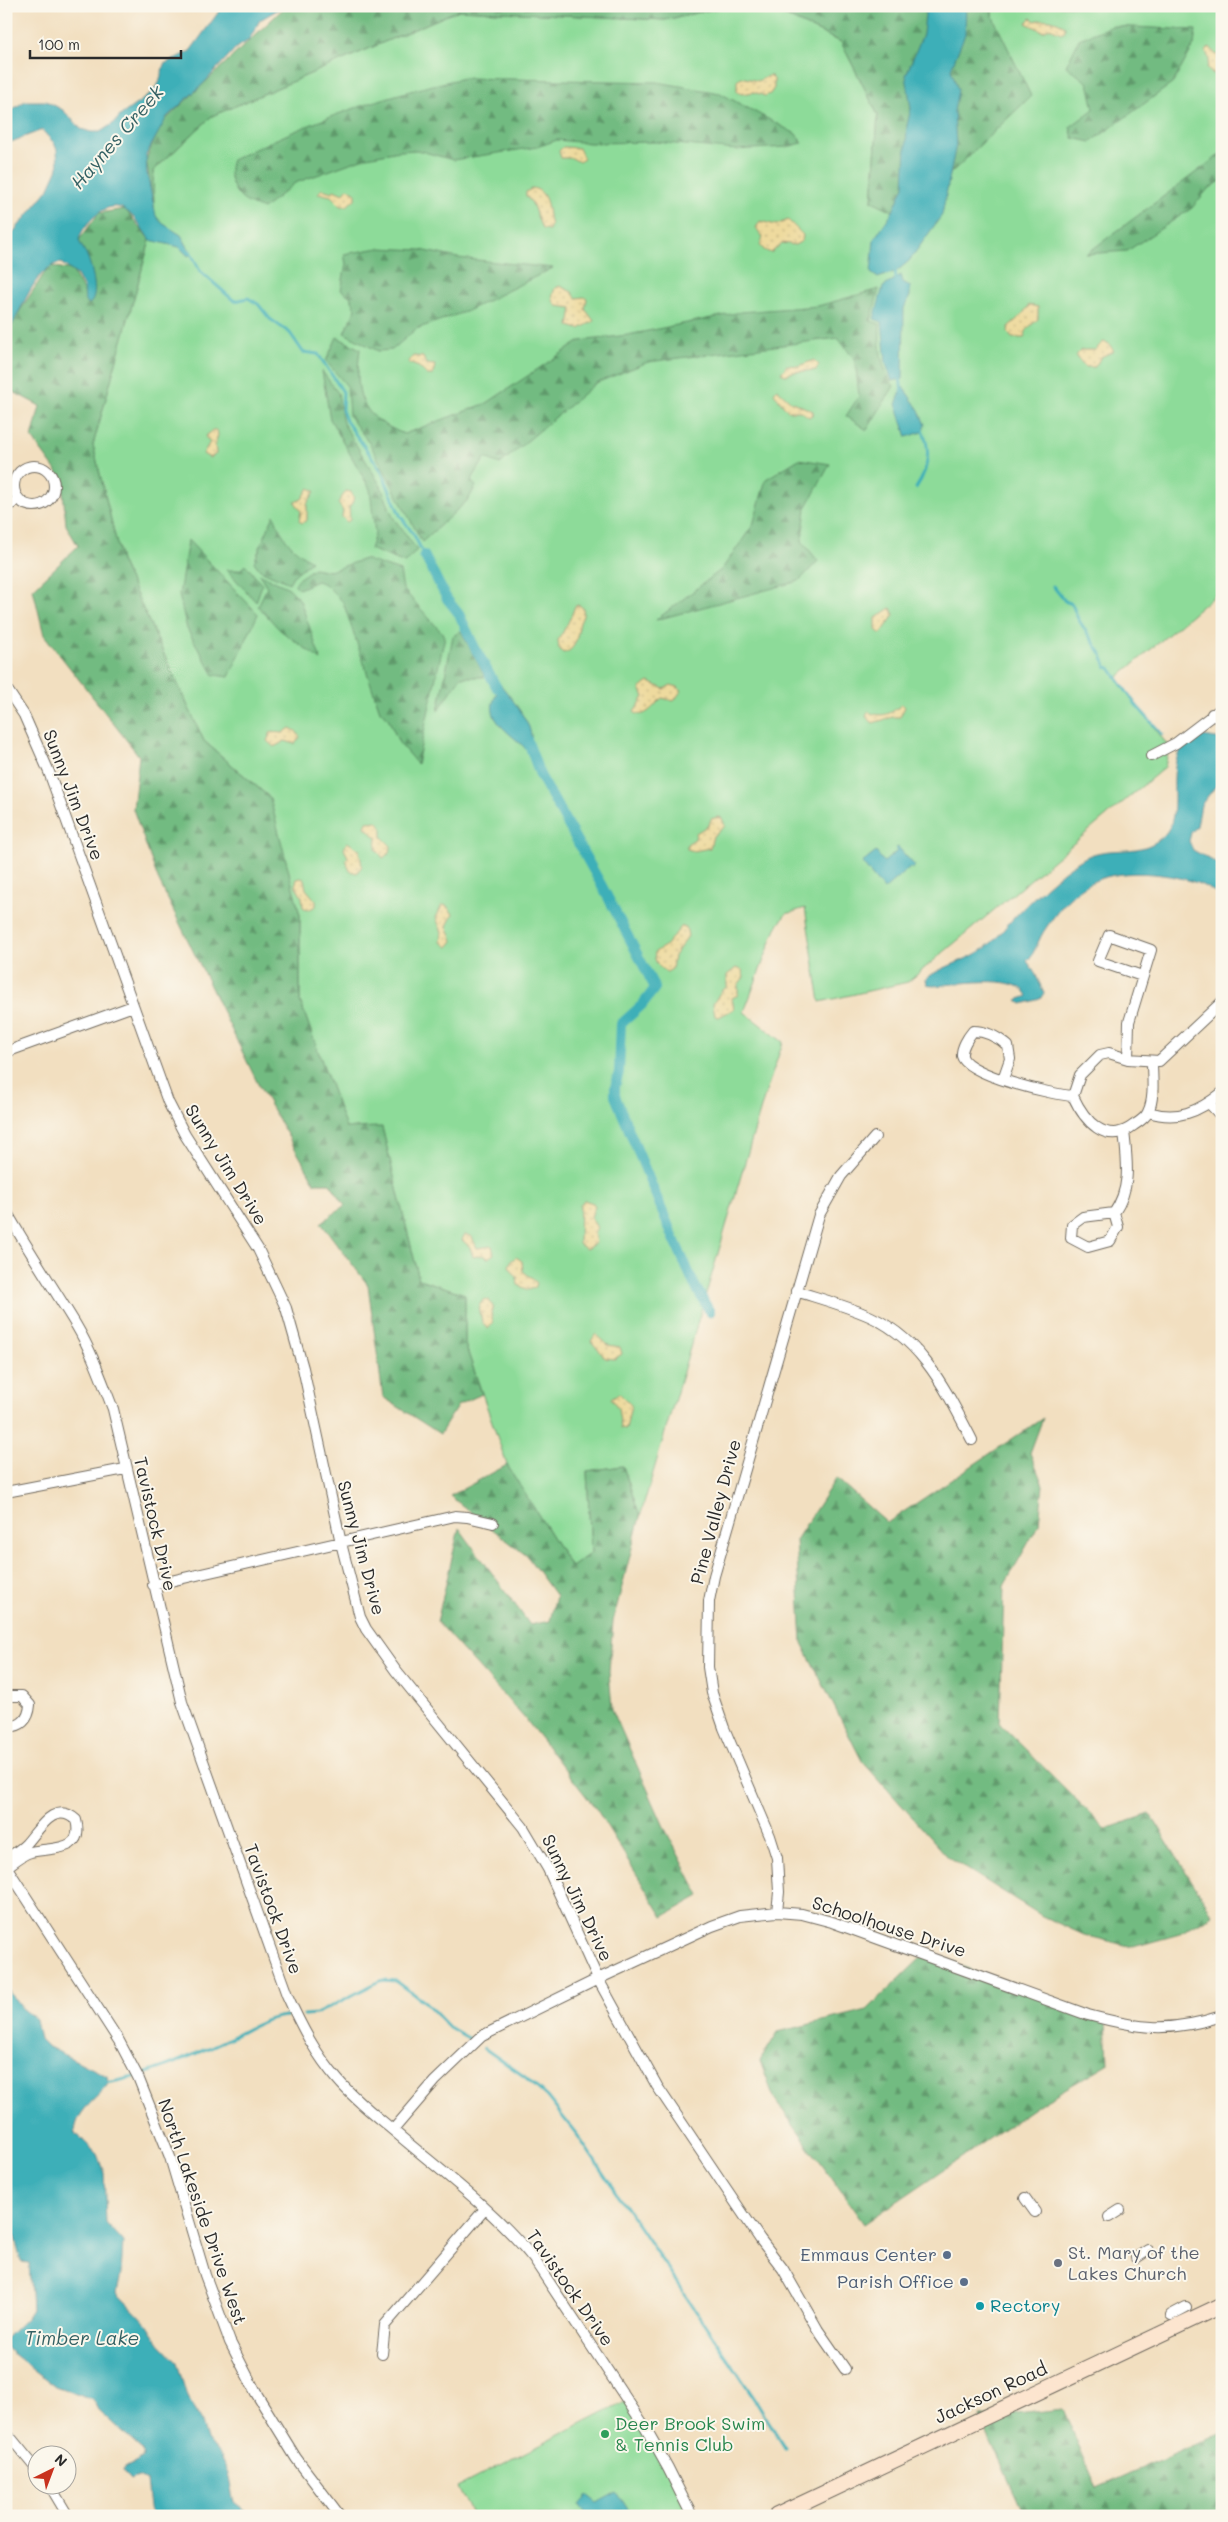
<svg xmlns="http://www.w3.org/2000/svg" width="1228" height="2522" font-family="Mali,sans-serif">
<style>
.grass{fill:#8ddb99;stroke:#5c8362}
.forest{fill:url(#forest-firs);stroke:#4e7356}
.sand{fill:url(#sand-dots);stroke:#8c8264}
.water{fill:#3eafb8;stroke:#346d72}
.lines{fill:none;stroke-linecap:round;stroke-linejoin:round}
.stream{stroke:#3eafb8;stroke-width:3}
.canal{stroke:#3eafb8;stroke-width:10}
.street-casing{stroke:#716a5f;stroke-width:12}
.secondary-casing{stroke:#716a5f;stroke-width:17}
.street{stroke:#fff;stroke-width:10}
.secondary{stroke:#fce5cf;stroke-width:15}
.service-dot{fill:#5c6f8a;stroke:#fbf7ec;stroke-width:2}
.worship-dot{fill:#6b7280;stroke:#fbf7ec;stroke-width:2}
.culture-dot{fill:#0f9aa8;stroke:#fbf7ec;stroke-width:2}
.leisure-dot{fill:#2e9e5b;stroke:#fbf7ec;stroke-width:2}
.labels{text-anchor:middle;stroke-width:4;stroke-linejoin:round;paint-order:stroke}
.street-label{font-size:18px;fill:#2b2b2b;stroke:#fbf7ec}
.worship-label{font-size:18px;fill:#5b616d;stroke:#fbf7ec;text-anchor:start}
.service-label{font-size:18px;fill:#4e5e75;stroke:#fbf7ec;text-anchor:end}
.culture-label{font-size:18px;fill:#0d838f;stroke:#fbf7ec;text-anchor:start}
.leisure-label{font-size:18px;fill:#27864d;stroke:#fbf7ec;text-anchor:start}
.water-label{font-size:19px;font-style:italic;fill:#336063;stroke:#fbf7ec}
</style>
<defs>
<pattern id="forest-firs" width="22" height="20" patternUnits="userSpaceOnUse" patternTransform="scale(1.25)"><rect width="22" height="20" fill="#72bb81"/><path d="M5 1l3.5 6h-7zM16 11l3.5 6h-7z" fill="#5e986a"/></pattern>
<pattern id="sand-dots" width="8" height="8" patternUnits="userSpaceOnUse" patternTransform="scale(1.25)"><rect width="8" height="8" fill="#eeda9e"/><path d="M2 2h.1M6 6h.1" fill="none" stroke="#cb8" stroke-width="1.8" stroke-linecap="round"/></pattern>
</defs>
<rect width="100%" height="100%" fill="#fbf7ec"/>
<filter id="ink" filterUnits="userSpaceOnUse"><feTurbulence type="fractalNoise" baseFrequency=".02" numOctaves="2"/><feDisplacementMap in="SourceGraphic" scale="10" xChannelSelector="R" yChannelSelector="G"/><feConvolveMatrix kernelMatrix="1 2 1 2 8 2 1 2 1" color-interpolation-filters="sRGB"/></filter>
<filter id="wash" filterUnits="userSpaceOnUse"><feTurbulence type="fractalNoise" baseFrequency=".0096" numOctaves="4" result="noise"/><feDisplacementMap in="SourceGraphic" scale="20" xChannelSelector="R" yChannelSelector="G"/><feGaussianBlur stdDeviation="1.12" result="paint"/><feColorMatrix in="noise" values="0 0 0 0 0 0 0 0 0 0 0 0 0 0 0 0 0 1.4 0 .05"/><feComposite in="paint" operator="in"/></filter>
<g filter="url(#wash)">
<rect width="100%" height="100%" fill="#f2dfc0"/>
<!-- grass -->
<path class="grass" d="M727,6h37l77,36 37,73 -6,86 120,-186v-9h230v583l-105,89 52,69 -4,20 -257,215 -88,20 -15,-94 -19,6 -10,14 -32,84 39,30 -19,56 -124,419 -17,-51 -36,5 4,82 -20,14 -64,-102 -42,-121v-50l-46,-15 -37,-151 -36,1 -46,-128v-86l-31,-118 -65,-56 -83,-180 -28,-116 57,-205 4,-32 -1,-37 59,-55 247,-106 206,10z
M627,2400l65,116h-219l-15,-29z"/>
<!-- forest -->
<path class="forest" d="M286,6h441l-62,14 -206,-10 -247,106 -59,55 1,37 -8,-49 16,-36z
M764,6h228v9l39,81 -79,76 -59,39 -21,-10 6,-86 -37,-73z
M1112,26l84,4 -2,15 -21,38 -82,59 -18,-4 -3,-11 24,-18 -6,-26 -22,-17 13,-27z
M464,78l193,4 63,11 76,41 6,9 -15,4 -51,3 -80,-8 -66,1 -33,-3 -20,7 -84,13 -36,-10 -18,1 -32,6 -72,26 -32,26c-7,-3 -17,-6 -22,-11 -10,-10 -14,-26 -9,-38 77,-38 147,-64 232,-82z
M1222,153v27l-15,10 -15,18 -65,43 -41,3z
M125,209l25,31 -57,205 28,116 83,180 66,57 30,117v86l46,127 36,-1 37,152 46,15v50l17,50 -24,11 -18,29 -57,-37 -15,-112 -47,-62 24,-18 -15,-22h-15l-56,-97 -101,-207 -25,-70 6,-53 -95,-121 -11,-46 45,-43 -12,-21 -4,-46 -30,-41 8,-32 -34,-18v-56l43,-66 23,4 18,32 -11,-62 20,-27z
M379,248l42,2 37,8 95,10 -86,43 -51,18 -24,21 -14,1 -34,-18 12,-24 -6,-13 -9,-6 5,-26 -2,-10z
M879,289l-8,32 9,3c-1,21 0,45 14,62l-27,44 -21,-14 13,-20 -4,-36 -17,-22 -190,24 -52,21 -96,81 -15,-6 -14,23 5,5 -8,14 -46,42 -52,-98 -21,-28 -2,-30 -21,-25 11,-24 23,12c-6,46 0,67 44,85l83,-31 93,-62 48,-6 113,-23 77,-6z
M322,371l16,22 5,30 38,63 12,31 24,33 -12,13 -35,-14 5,-15 -5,-45 -40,-70z
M799,459l31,5 -24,44 -4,33 16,20 -19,20 -143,39 66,-51 31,-44 13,-46z
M274,515c9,24 16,32 37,46l-18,15 -4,7 -29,-13 -6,-8z
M188,540l70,74 -29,63 -15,-2 -27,-46 -8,-34z
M364,559l36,12 3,18 42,47 -28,128 -18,-21 -11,-25 -8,-7 -37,-109 -18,-18 -8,-3 -18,8 -4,-4 3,-6 16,-11 16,3z
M246,565l16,20 -6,17 -29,-32h12z
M259,574l30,14 11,12 21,60 -41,-30 -22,-24 9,-19z
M461,631l24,46h-24l-23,34 15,-75z
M1043,1418l-13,35 13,32 -4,39 -35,62 -4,138 106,105 44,-15 63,101 -33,19 -47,13 -49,-12 -42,-19 -94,-59 -86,-96 -60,-118 -6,-103 40,-62 51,45z
M507,1465l64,102 20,-14 -4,-82 36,-5 17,51 -27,104 -4,50 3,38 53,120 35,67 -37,21 -66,-107 -70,-89 -90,-99 22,-94 71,97 20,-4 6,-25 -29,-40 -77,-60z
M925,1954l181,65 2,45 -62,36 -182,124 -90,-126 -14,-37 18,-29 89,-22z
M1063,2409l34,79 125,-55v83h-197l-45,-98z"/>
<!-- sand -->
<path class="sand" d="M1031,18l4,3c11,-3 20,-1 30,5v5l-4,2 -11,-5 -7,3 -17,-8z
M1210,47l6,8 6,-2v17l-10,4 -5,-6 2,-9 -3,-8z
M770,75l4,4v9l-4,6 -5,2 -11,-4 -12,2 -5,-2v-11l4,-4 17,4z
M563,147l16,1 5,11 -5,3 -7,-4h-11l-2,-7z
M348,188l8,5v5l-9,8h-6l-10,-10 -13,-3 4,-4 10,3 2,-2 9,4z
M533,188c17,4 14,25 18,37l-2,5 -7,-1 -10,-26 -6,-7v-4z
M788,220l15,15 -1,6 -7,4 -13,-2 -11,10 -7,-3 -4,-5 3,-8 -7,-9 4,-7 16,4z
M560,286l12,6 4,6 8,-1 3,2 -2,10 9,12 -15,8 -10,-3 3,-18 -15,-2c-6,-6 -5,-10 -2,-18z
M1029,305l9,2v12l-11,10 -3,9h-12l-4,-6 1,-6 13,-11z
M1103,342l5,1 6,8 -13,6 -6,10h-11l-8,-12 5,-5h14z
M413,356l10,1 3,7 9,1 -2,10h-6l-8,-8 -11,-4z
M814,360l5,5 -3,5 -23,2 -8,3 -4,-2 6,-8 12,1z
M777,389l13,12 23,10v3l-4,3 -9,-6h-12l-14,-18z
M212,430h5l1,5 -3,9 1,10 -6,4 -7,-4 7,-12 -5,-5z
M309,488l6,3 -8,13v16l-5,3 -3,-2 2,-10 -6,-9 7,-3z
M346,491l5,1c4,6 3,9 -2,15l1,13 -3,2 -5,-5 1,-6 -5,-8z
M579,605l4,3c2,9 -3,11 -4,19 -2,10 -3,24 -16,26l-4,-4 -1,-9c7,-11 13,-22 17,-34z
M891,608l3,7 -13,19 -5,-4v-12z
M649,682l15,7 7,-4 7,2 3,4 -7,10 -12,-3c-7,6 -18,23 -28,14l10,-15 -4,-9z
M902,704l3,3 -5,10h-7l-20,6 -7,-6 2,-5c15,6 23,2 34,-8z
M290,728l6,3 4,6 -5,7 -10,-3 -11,6 -7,-6 4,-9 12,1z
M718,817l4,1 3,8 -12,10 -3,12 -16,3 -7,-2v-5l8,-5 1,-6 13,-8 2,-6z
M377,821l5,6v10l9,9 -1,7 -7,5 -7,-9 1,-11 -12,-11 2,-5z
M347,842l12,7 3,17 -5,7 -7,-2 -4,-11 2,-3 -4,-8z
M301,878l3,1 2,10 10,12v5l-8,4 -5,-3 -1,-10 -7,-12 2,-6z
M442,905l5,1 6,8 -6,12 6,15 -5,6 -7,-5 1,-10 -6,-14z
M682,926l4,1 2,9 -14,20 -2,13 -5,3c-8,-3 -14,-12 -12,-20l10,-6z
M736,968l6,2 2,7 -6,8v10l-6,3 2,11 -15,8 -4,-1 -2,-12 8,-13 6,-4v-12z
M584,1200l9,3 2,3 -4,11 6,11 -3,6 2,9 -10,6 -7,-5 1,-39z
M465,1234l7,3 5,11 15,-2 2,8 -6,4 -6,-3 -9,2 -3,-10 -8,-7z
M516,1257l6,4 1,10 14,12 -2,5 -7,2 -10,-5 -1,-7 -8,-12 2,-5z
M484,1299l5,1 4,7 -2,5 2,11 -5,6 -6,-7 -3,-16z
M596,1334l12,11 12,2 2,7 -8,5 -9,-1 -14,-17z
M619,1393l12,12 -5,24 -5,-1 -3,-20 -7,-10z"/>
<!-- water -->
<path class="water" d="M223,6h61l-24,14 -11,20 -14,9 -31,34 -37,34 -21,38 1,18 9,43 6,7 19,12 11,19 -4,2 -9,-9 -29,-7c-15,-22 -29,-48 -56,-23 -7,7 -13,14 -15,23 2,7 7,12 9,18 4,11 12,40 1,46l-4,-2 -1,-14 -7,-13 -16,-12c-27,3 -40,52 -55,72v-94l42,-51 10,-22 -1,-18 -3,-7 -12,-13 -36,14v-30l19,-13h21l17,9 18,19 10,3h9l14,-9 7,-8 28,-20 10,-12 5,-19 26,-13z
M926,6h40l-1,28 -14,35 7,21 -4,21 2,34 -14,70 -33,46 -12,10 -19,7 -7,-5 3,-34 19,-28 11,-25 3,-61 4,-16 -5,-34 17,-41z
M901,275l2,7 7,4v10l-6,12 -1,71 -11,2 -6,-17 -4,-42 -8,-3 9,-32z
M903,387l16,23 6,15 -3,7 -15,5 -11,-33z
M493,676c14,16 27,32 36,51 3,8 2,15 5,23l-6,2c-9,-14 -40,-28 -35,-49 1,-4 3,-7 4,-11l-9,-13z
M1204,736l18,3v34l-3,9 -18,23 -4,21 -6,7 -2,8 4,9 29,16v31c-21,-16 -42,-20 -68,-23 -54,-4 -78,9 -108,54 -8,11 -10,24 -19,33l7,10 10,22 -4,6 -18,5 -5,-4 11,-4c-11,-24 -74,-11 -95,-10l-6,-2 -1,-5 5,-4c19,-12 43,-16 60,-32 7,-6 12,-13 18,-20 22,-23 47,-49 75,-65 27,-15 57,2 81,-24 23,-25 -12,-89 39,-98z
M898,847l17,19 -3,3 -2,-2 -26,23 -22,-27 14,-11 8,10 13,-11 -2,-2z
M6,1988l16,20 14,11 4,20 7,7 60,30 1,8c-12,17 -31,25 -33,48l22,22 7,19 2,50 17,19 -2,32 -4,19 30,31 12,19 18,19 10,35 14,22 6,21 12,14 9,19 6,30 17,13h-100l-4,-35 -9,-4 -7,3 -8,-9 2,-4 18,-10 -1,-7 -44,-40 -5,-10 -37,-13 -50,-39v-10l21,-21 5,-8 -3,-46 -8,-1 -6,-24 -9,-15z
M617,2492l15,24h-46l-7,-12 8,-9 10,8z"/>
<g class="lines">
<!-- stream -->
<path class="stream" d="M190,251l10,20 32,28 3,2 13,-3 10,6 12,15 20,14 13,19 15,2 25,38 -1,18 4,11 35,49 19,45 14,20 10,20
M895,267l1,14
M900,377l2,16
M916,488c13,-19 15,-39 6,-59
M1053,586l12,15 7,3 6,15 24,36 4,12 4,1 26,37 26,29
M304,2015l12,-1 56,-29 11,-5 13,1 29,21 24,25 21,12
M484,2048l41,29 22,20 31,39 177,263 30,49
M105,2083c43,-6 86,-27 125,-45 19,-9 36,-21 57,-22"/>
<!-- canal -->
<path class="canal" d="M424,555l23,44 12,15 16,34 22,40
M527,739l13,36 62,111 53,102 -13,17 -21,19 -2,48 -4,15v9l56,136 23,52 16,28"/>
</g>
</g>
<g filter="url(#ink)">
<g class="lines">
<!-- street casing -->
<g class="street-casing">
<path id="street" d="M14 486a20 20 0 1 1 40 0a20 20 0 1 1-40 0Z
M6,509l12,-11
M6,688l18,27 25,57 119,330 17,33 73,114 28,59 17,60 38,175 19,74 6,12 30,42 127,156 25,42 50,110 59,107 103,153 23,30 35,61 27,39
M1212,714l10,7
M1151,756l25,-13 46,-35
M6,1052l127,-46
M1128,1059l1,-37 22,-72 -42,-15 -11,26 44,15
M1003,1079l7,-20 -2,-13c-9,-8 -22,-15 -35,-15 -5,6 -12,17 -11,25 4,19 92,39 111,40 11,24 33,51 61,29 5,-3 12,-8 14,-13 7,-14 4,-35 4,-50
M1073,1096l7,-21 20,-20 9,-2 19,6 31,2 63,-59
M1209,1103l13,14
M1148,1112c30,9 50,0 74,-19
M6,1211c22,39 47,76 70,114 16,27 26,56 37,84l69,293 105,293c14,31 29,60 51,85 17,20 37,35 57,52 47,40 99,78 138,126l112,169 23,41 24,48
M1114,1213l4,14 -8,14 -22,6 -17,-9 1,-13 11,-8z
M1114,1213c18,-26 13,-52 10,-82
M796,1291c22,7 44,13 66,22 58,22 83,75 110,127
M6,1492l119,-23
M153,1585l302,-69 12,1 26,6
M6,1696h16l8,9c-1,14 -9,23 -24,21
M6,1859c7,-5 14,-9 20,-15 13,-14 28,-44 50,-24 9,33 -25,27 -45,32 -9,2 -17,10 -24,15
M6,1866l113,175 19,36 32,80 35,118 25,67 26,51 40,65 44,58
M777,1912l2,-20 -2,-34 -7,-22 -46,-108 -12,-35 -4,-26 1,-66 5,-25 105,-361 22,-39 34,-39
M393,2130l42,-49 47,-45 116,-57 114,-53 28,-10 37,-4 25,2 30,8 256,93c53,14 81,18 134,1
M1025,2198l10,14
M1109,2217l11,-7
M1136,2258l12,-8
M1171,2315l15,-8
M382,2354l3,-29 100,-116
M6,2432l32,39
M49,2484l19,32"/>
</g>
<!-- secondary casing -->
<g class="secondary-casing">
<path id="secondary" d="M776,2516l446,-211"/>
</g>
<!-- street -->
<use href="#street" class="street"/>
<!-- secondary -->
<use href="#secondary" class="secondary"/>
</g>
</g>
<!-- markers -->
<g class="service-dot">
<circle cx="947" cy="2255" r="5"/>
<circle cx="964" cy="2282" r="5"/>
</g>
<circle class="worship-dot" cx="1058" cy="2263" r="5"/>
<circle class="culture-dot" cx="980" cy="2306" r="5"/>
<circle class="leisure-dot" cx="605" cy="2434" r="5"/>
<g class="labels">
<!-- street labels -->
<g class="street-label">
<text transform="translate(73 795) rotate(69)" y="6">Sunny Jim Drive</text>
<text transform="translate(226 1165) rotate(58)" y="6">Sunny Jim Drive</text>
<text transform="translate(716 1512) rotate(-75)" y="6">Pine Valley Drive</text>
<text transform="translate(155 1524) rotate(77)" y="6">Tavistock Drive</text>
<text transform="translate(361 1548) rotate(75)" y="6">Sunny Jim Drive</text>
<text transform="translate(577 1898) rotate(64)" y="6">Sunny Jim Drive</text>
<text transform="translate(273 1909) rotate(70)" y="6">Tavistock Drive</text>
<text transform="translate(889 1927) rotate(18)" y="6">Schoolhouse Drive</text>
<text transform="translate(202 2212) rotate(71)" y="6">North Lakeside Drive West</text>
<text transform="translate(570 2288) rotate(55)" y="6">Tavistock Drive</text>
<text transform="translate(991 2393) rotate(-25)" y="6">Jackson Road</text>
</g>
<!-- worship labels -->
<g class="worship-label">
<text x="1068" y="2259">St. Mary of the<tspan x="1068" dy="21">Lakes Church</tspan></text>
</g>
<!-- service labels -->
<g class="service-label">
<text x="937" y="2261">Emmaus Center</text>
<text x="954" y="2288">Parish Office</text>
</g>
<!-- culture labels -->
<g class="culture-label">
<text x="990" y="2312">Rectory</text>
</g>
<!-- leisure labels -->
<g class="leisure-label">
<text x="615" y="2430">Deer Brook Swim<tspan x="615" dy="21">&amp; Tennis Club</tspan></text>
</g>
<!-- water labels -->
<g class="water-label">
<text transform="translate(117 137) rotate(-49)" y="7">Haynes Creek</text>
<text x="82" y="2345">Timber Lake</text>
</g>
</g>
<!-- margin -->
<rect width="1228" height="2522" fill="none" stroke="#fbf7ec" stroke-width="25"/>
<!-- north arrow -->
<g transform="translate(52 2470) rotate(42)"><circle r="24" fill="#fbf7ec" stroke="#a8a59f"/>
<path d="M0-4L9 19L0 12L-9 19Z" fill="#c8321e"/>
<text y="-8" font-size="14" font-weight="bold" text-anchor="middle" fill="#2b2b2b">N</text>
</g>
<!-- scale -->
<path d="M30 50v8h151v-8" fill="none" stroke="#2b2b2b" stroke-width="2.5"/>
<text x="38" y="50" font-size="15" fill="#2b2b2b" stroke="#fbf7ec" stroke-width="4" paint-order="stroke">100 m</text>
</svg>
